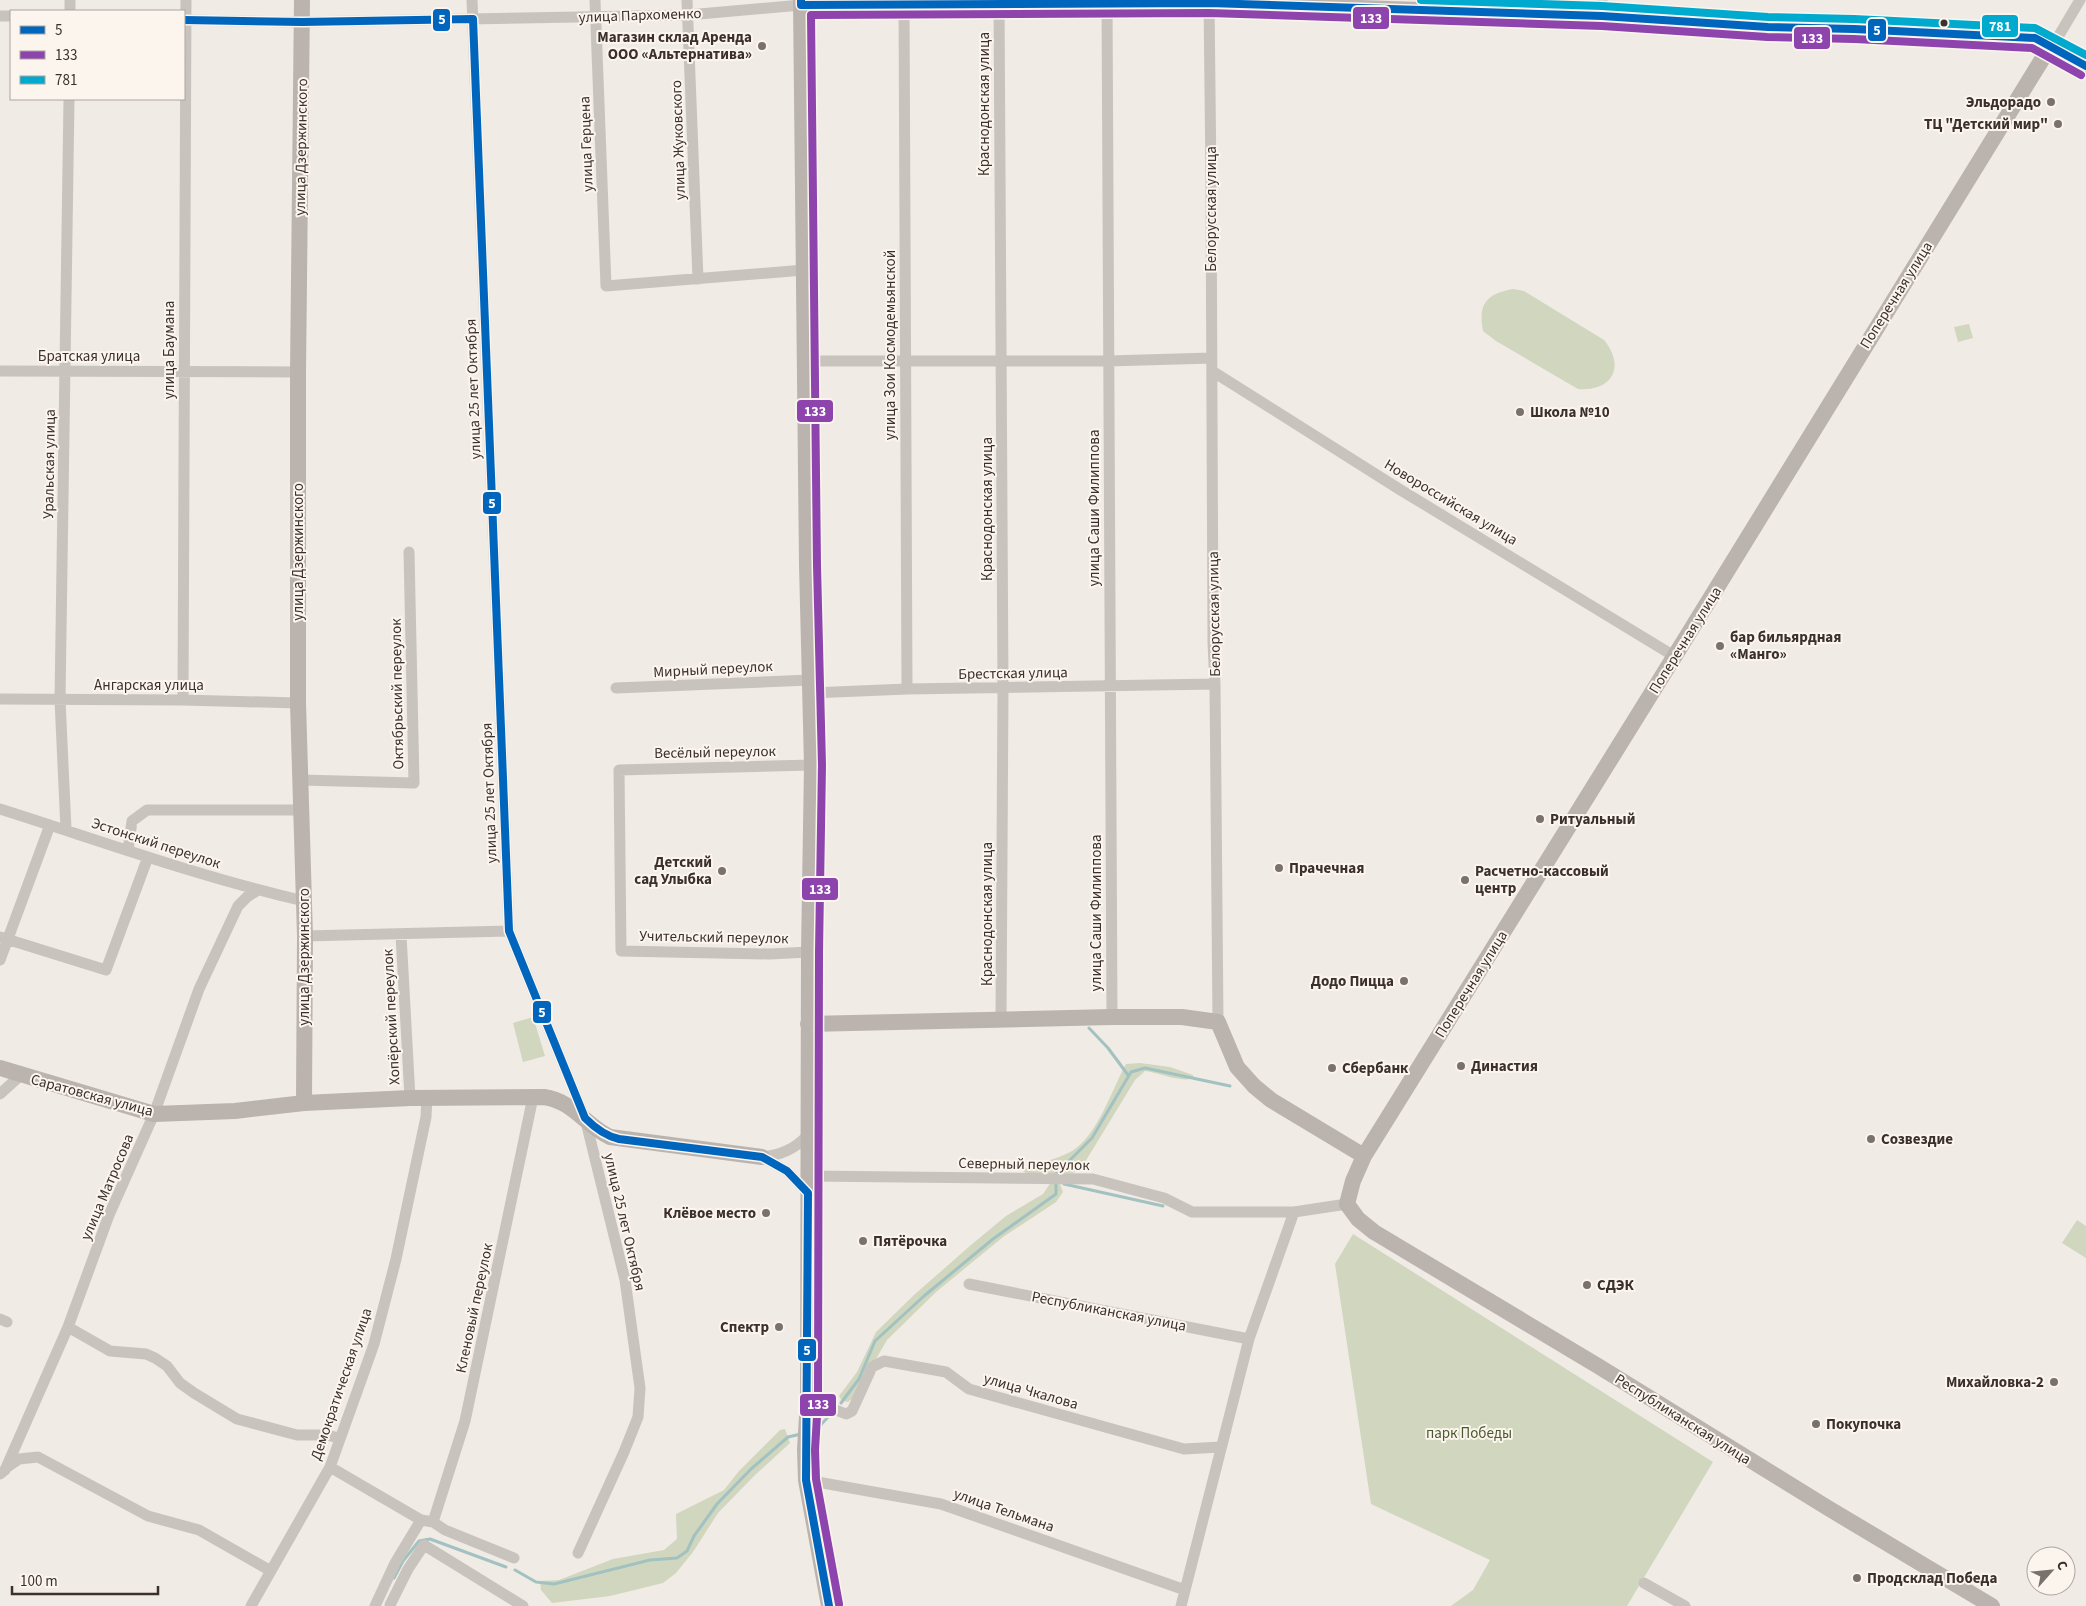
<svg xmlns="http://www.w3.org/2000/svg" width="2086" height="1606" font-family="'Source Sans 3',sans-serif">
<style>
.green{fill:#d1d6bf}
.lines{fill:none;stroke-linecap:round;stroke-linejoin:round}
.stream{stroke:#a1c2c1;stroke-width:3}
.street{stroke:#c9c3be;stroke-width:11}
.secondary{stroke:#bab3ae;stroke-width:16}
.bus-1-casing{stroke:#fbf5ee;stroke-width:11}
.bus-2-casing{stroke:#fbf5ee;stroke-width:11}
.bus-3-casing{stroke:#fbf5ee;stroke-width:11}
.bus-1{stroke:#0065bd;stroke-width:8}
.bus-2{stroke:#8e44ad;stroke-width:8}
.bus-3{stroke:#00a9ce;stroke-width:8}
.bus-dot{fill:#3b302b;stroke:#fbf5ee;stroke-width:2}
.poi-dot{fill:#7a716c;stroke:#fbf5ee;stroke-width:2}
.labels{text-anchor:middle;stroke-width:4;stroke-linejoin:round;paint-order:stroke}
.street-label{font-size:15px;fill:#3b302b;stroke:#fbf5ee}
.poi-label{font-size:15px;font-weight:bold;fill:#3b302b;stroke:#fbf5ee;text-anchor:start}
.park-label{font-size:15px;fill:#4a5a2e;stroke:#fbf5ee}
.line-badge{stroke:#fbf5ee;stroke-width:2}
.badge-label{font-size:14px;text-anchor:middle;font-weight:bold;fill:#fff}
</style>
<rect width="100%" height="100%" fill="#f0ebe5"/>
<!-- green -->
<path class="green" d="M1513,289l11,2 80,49c22,27 8,52 -26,49l-82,-48 -13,-10c-5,-27 3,-37 30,-42z
M1969,324l4,14 -15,4 -4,-15z
M533,1017l12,39 -22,6 -10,-39z
M1140,1063l30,4 23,8 1,3c-13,5 -34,-5 -49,-7l-10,9 -53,87 -9,6h-47l-5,-3c17,-7 35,-10 51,-19 26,-16 40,-62 54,-87z
M1051,1182l9,2 3,8 -7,10 -53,35 -67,55 -49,48 -33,57 -6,5 -6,-1 -3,-5 18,-24 19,-40 38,-37 57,-50 35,-29 37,-22z
M2077,1220l9,6v32l-24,-15z
M1353,1234l360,228 -86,144h-176l22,-16 17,-30 -119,-56 -36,-240z
M785,1429l5,14 -36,33 -36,37 -25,39 -17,21 -13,10 -53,13 -58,7 -11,-13 -1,-9 19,-1 54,-21 51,-9 13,-11 -1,-25 48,-24 15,-19 41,-41z"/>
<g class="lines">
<!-- stream -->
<path class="stream" d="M1089,1028l19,20 20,27
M1056,1174l36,-36 39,-66 14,-4 85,18
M1064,1184l99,22
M841,1403l18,-24 16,-38 49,-45 69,-57 63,-45v-11
M815,1431l14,-15
M515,1570l21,12 18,2 96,-24 27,-2 10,-7 7,-15 23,-32 34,-35 37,-32 13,-3
M394,1578l9,-17 16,-20 11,-2 76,28"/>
<!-- street -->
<path class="street" d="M472,0l37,931 76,187 40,162 15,108 -2,29 -14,35 -46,101
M595,0l11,286 198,-16
M687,0l11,279
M904,0l3,689
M999,0l4,688 -2,331
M1107,0l5,1017
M1209,0l2,180 2,463 2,41 3,338
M70,11v-11
M0,16h11
M1602,16v-16
M184,20l118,2 386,-7 113,-10
M2052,47l28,-47
M804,361h304l104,-3
M0,371l298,1
M1212,371l187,118 275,167
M616,688l194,-8
M811,693l96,-4 308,-5
M0,699l183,1 115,3
M183,700l3,-700
M301,780l113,3 -5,-231
M0,809c101,32 200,68 304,92
M66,829l-6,-129 9,-601
M128,850l4,-29 15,-11h154
M401,935l9,163
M305,936l204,-5
M0,937l106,33 42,-113
M809,952l-39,2 -149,-3 -2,-181 193,-5
M0,960l50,-135
M0,1094l21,-19
M762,1157l25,14 21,22
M762,1157c19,-2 33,-8 46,-22
M808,1176l285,3 71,19 28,14h102
M969,1284l280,55
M0,1319l7,3
M68,1327l42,24 36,3 9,4 12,8 13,17 14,10 43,26 60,16h30l12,3
M808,1399l38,15 6,-3 20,-44 12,-6 62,11 23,17 215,60 37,-2
M330,1467l91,53 12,2 12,8 69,28
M6,1468l13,-9 19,-2 110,59 51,14 72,41
M0,1474l5,-4 63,-143 41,-112 45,-101 45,-125 39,-83 9,-9 11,-7
M806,1480l135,24 244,86
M433,1522l32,-101 68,-324
M1644,1583l41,23
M390,1605l18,-36 16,-24 99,61
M251,1606l79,-139 28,-78 16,-45 22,-85 30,-142 1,-20
M375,1606l20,-43 26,-43
M1181,1606l68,-267 45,-127 53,-8"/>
<!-- secondary -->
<path class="secondary" d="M302,0l-4,372v331l7,233 -1,167
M801,0l6,565 5,200 -3,187 -1,447 -3,51 1,30 23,126
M801,5l408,-2 393,13 166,11 86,2 181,9 51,28
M808,1024l304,-7h70l36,5 19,45 17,19 17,14 93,56
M0,1068l154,46 81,-3 69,-8 106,-5 134,-1c29,4 42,29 66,40l152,20
M1992,1606l-164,-98 -230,-142 -224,-134 -16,-13 -11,-15 6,-23 11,-25 320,-515 359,-583 9,-11"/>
<!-- bus-1 casing -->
<g class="bus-1-casing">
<path id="bus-1" d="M801,0v5l408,-2 393,13 166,11 86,2 181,9 51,28
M184,20l118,2 171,-3 36,912 76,187c10,10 20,18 34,21l143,18 25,14 21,22 -2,287 23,126"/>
</g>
<!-- bus-2 casing -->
<g class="bus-2-casing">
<path id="bus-2" d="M839,1604l-23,-125 -1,-29 3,-51 1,-447 3,-187 -5,-200 -6,-550 398,-2 393,13 165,11 87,2 178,9 49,27"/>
</g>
<!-- bus-3 casing -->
<g class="bus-3-casing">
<path id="bus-3" d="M1421,0l181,6 166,11 86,2 181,9 51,27"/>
</g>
<!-- bus-1 -->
<use href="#bus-1" class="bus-1"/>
<!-- bus-2 -->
<use href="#bus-2" class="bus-2"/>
<!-- bus-3 -->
<use href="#bus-3" class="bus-3"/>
</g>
<!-- markers -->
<circle class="bus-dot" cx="1944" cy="23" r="4.5"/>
<g class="poi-dot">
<circle cx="762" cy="46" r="5"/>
<circle cx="2051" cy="102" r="5"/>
<circle cx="2058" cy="124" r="5"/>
<circle cx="1520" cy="412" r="5"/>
<circle cx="1720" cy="646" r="5"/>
<circle cx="1540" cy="819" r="5"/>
<circle cx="1279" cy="868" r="5"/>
<circle cx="722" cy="871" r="5"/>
<circle cx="1465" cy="880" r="5"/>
<circle cx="1404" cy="981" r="5"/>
<circle cx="1461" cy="1066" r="5"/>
<circle cx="1332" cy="1068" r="5"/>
<circle cx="1871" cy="1139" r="5"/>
<circle cx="766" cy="1213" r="5"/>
<circle cx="863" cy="1241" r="5"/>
<circle cx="1587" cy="1285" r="5"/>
<circle cx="779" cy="1327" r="5"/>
<circle cx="2054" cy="1382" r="5"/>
<circle cx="1816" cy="1424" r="5"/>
<circle cx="1857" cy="1578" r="5"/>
</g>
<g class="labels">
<!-- street labels -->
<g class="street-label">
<text transform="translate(640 15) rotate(-2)" y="5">улица Пархоменко</text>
<text transform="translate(984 104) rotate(-90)" y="5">Краснодонская улица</text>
<text transform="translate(678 140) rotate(-92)" y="5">улица Жуковского</text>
<text transform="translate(586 144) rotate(-92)" y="5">улица Герцена</text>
<text transform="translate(301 147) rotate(-89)" y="5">улица Дзержинского</text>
<text transform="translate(1211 209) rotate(-90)" y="5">Белорусская улица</text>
<text transform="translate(1896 295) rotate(-58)" y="5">Поперечная улица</text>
<text transform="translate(890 345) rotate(-90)" y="5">улица Зои Космодемьянской</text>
<text transform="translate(169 350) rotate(-90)" y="5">улица Баумана</text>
<text x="89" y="361">Братская улица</text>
<text transform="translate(473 389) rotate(-92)" y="5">улица 25 лет Октября</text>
<text transform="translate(49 464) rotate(-89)" y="5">Уральская улица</text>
<text transform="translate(1451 502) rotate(31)" y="5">Новороссийская улица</text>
<text transform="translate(1094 508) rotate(-90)" y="5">улица Саши Филиппова</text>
<text transform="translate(987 509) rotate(-90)" y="5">Краснодонская улица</text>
<text transform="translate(298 552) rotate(-90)" y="5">улица Дзержинского</text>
<text transform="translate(1214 614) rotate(-91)" y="5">Белорусская улица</text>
<text transform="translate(1685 640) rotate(-58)" y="5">Поперечная улица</text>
<text transform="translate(713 669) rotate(-3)" y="5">Мирный переулок</text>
<text transform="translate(1013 673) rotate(-1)" y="5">Брестская улица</text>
<text x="149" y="690">Ангарская улица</text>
<text transform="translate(397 694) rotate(-91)" y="5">Октябрьский переулок</text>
<text transform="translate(715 752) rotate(-1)" y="5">Весёлый переулок</text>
<text transform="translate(489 793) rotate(-92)" y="5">улица 25 лет Октября</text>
<text transform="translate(156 843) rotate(18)" y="5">Эстонский переулок</text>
<text transform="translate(1096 913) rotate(-90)" y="5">улица Саши Филиппова</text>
<text transform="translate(987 914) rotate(-90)" y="5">Краснодонская улица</text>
<text transform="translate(714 937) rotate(1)" y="5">Учительский переулок</text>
<text transform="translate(304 957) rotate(-90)" y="5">улица Дзержинского</text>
<text transform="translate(1471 984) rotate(-58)" y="5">Поперечная улица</text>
<text transform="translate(391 1017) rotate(-93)" y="5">Хопёрский переулок</text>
<text transform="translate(92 1095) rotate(15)" y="5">Саратовская улица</text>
<text transform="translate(1024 1164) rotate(1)" y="5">Северный переулок</text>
<text transform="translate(107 1187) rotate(-67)" y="5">улица Матросова</text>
<text transform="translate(625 1222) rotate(77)" y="5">улица 25 лет Октября</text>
<text transform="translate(474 1308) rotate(-78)" y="5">Кленовый переулок</text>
<text transform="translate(1109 1311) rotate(11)" y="5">Республиканская улица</text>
<text transform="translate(341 1384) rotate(-71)" y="5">Демократическая улица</text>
<text transform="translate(1031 1391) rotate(16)" y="5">улица Чкалова</text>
<text transform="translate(1683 1419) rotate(32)" y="5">Республиканская улица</text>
<text transform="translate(1004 1510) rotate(19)" y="5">улица Тельмана</text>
</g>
<!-- poi labels -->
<g class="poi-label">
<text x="752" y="42" text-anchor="end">Магазин склад Аренда<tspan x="752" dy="17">ООО «Альтернатива»</tspan></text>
<text x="2041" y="107" text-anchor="end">Эльдорадо</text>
<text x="2048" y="129" text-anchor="end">ТЦ "Детский мир"</text>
<text x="1530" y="417">Школа №10</text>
<text x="1730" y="642">бар бильярдная<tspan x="1730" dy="17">«Манго»</tspan></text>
<text x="1550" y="824">Ритуальный</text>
<text x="712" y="867" text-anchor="end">Детский<tspan x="712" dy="17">сад Улыбка</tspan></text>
<text x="1289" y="873">Прачечная</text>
<text x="1475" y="876">Расчетно-кассовый<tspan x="1475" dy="17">центр</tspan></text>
<text x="1394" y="986" text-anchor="end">Додо Пицца</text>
<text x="1471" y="1071">Династия</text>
<text x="1342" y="1073">Сбербанк</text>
<text x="1881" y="1144">Созвездие</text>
<text x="756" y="1218" text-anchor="end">Клёвое место</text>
<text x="873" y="1246">Пятёрочка</text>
<text x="1597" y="1290">СДЭК</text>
<text x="769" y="1332" text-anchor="end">Спектр</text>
<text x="2044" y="1387" text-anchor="end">Михайловка-2</text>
<text x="1826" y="1429">Покупочка</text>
<text x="1867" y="1583">Продсклад Победа</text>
</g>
<!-- park labels -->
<g class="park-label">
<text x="1469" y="1438">парк Победы</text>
</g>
</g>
<g class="line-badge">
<rect x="1352" y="6" width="38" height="24" rx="5" fill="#8e44ad"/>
<rect x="432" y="8" width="19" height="24" rx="5" fill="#0065bd"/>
<rect x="1981" y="14" width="38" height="24" rx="5" fill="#00a9ce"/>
<rect x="1867" y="18" width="20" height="24" rx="5" fill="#0065bd"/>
<rect x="1793" y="26" width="38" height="24" rx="5" fill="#8e44ad"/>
<rect x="796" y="399" width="38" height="24" rx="5" fill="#8e44ad"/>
<rect x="482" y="491" width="20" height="24" rx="5" fill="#0065bd"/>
<rect x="801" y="877" width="38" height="24" rx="5" fill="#8e44ad"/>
<rect x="532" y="1000" width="20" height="24" rx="5" fill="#0065bd"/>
<rect x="797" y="1338" width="20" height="24" rx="5" fill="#0065bd"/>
<rect x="799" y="1393" width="38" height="24" rx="5" fill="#8e44ad"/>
</g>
<g class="badge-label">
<text x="1371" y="23">133</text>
<text x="442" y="24">5</text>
<text x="2000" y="31">781</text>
<text x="1877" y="35">5</text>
<text x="1812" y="43">133</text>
<text x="815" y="416">133</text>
<text x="492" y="508">5</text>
<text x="820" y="894">133</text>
<text x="542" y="1017">5</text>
<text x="807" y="1355">5</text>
<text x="818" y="1409">133</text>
</g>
<!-- legend -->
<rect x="10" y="10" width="175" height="90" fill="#fbf5ee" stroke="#aea6a0"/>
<rect x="20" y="26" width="25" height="8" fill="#0065bd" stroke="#aea6a0"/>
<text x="55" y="35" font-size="15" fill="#3b302b">5</text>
<rect x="20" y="51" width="25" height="8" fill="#8e44ad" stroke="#aea6a0"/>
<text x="55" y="60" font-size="15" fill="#3b302b">133</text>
<rect x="20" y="76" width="25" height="8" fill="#00a9ce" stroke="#aea6a0"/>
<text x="55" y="85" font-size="15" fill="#3b302b">781</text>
<!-- north arrow -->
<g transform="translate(2051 1571) rotate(63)"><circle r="24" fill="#fbf5ee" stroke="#aea6a0"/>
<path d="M0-4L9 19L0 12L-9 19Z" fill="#7a716c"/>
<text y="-8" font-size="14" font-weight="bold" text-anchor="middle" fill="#3b302b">С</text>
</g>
<!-- scale -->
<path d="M12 1586v8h146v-8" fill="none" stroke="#3b302b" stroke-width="2.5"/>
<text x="20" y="1586" font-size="15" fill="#3b302b" stroke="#fbf5ee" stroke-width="4" paint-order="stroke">100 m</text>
</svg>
